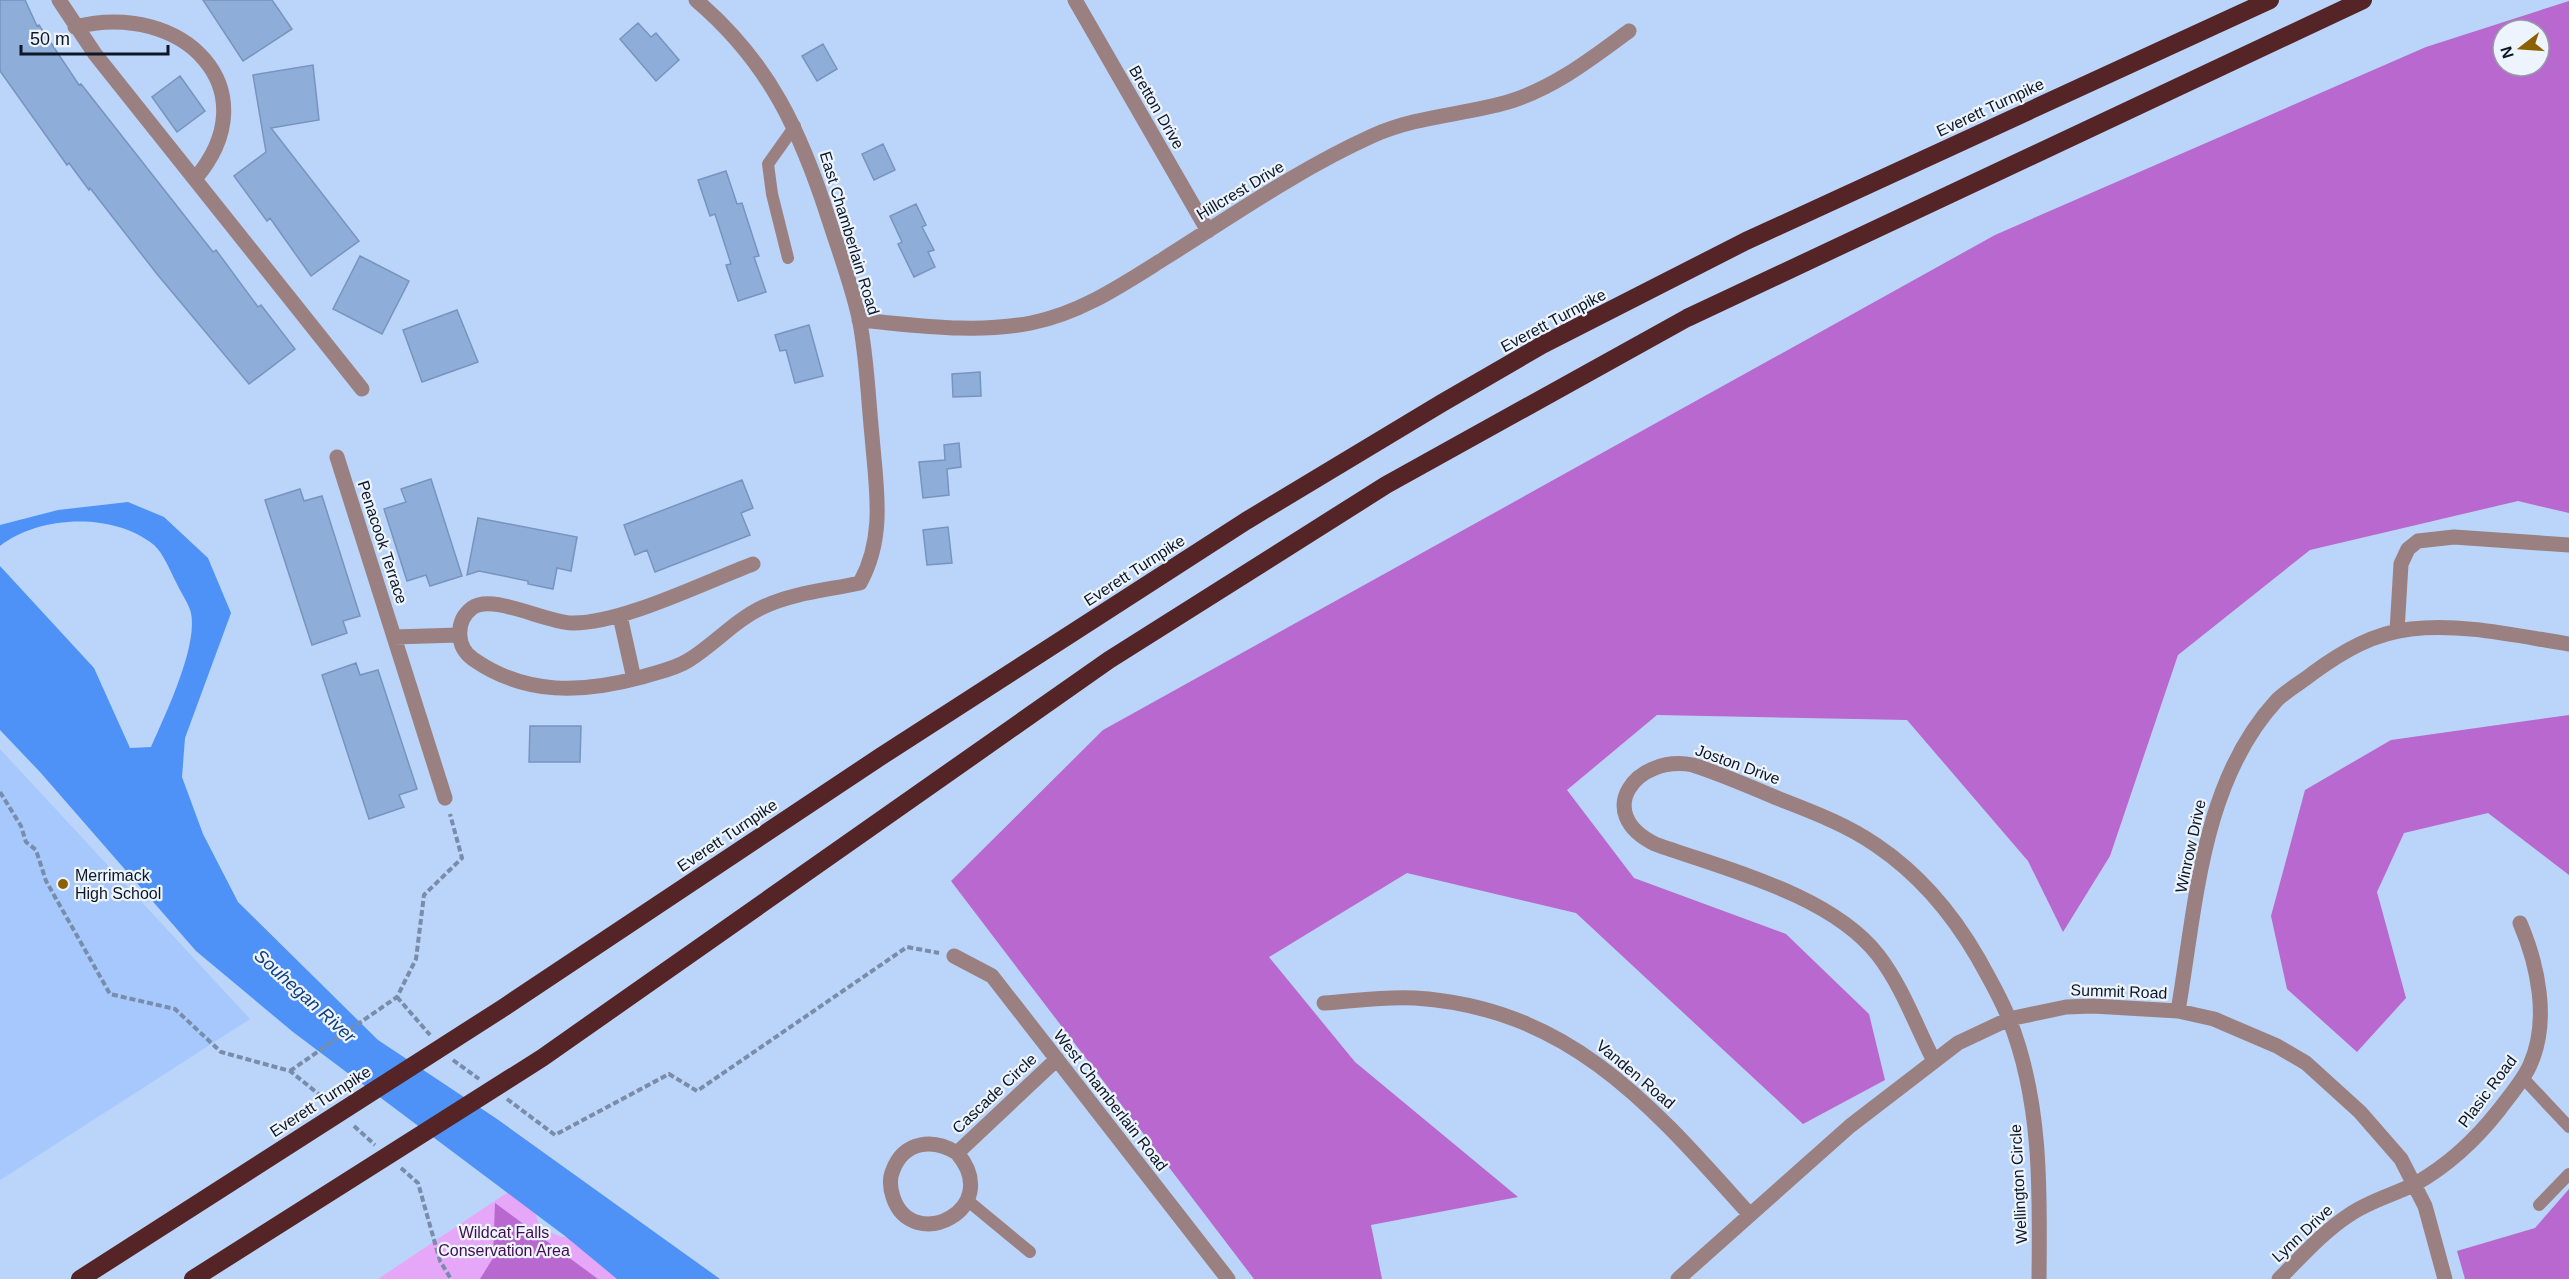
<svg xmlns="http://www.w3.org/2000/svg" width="2569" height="1279" font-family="Arial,sans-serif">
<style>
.built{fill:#a6c8fc}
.green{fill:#e7a7f9}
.forest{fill:#b868ce;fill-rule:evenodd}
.water{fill:#4e92f8}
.building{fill:#8fadd9;stroke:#7794bf;stroke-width:1.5}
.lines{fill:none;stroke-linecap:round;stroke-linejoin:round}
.path{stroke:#798ca9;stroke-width:4;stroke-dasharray:6 3;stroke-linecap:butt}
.service{stroke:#9a8080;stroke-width:12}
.minor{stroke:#9a8080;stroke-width:15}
.motorway{stroke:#542427;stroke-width:18}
.poi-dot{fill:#8c6104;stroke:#edf4fd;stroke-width:2}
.labels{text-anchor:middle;stroke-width:4.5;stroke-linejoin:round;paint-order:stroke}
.street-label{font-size:16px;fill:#0c1727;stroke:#edf4fd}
.poi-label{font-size:16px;fill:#0c1727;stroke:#edf4fd;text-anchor:start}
.park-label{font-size:16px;fill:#410d4e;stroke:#edf4fd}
.water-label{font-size:18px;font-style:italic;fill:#123f7e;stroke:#edf4fd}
</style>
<rect width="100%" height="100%" fill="#bbd4f9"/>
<!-- built -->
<path class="built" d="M0,749l250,270 -250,161z"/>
<!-- green -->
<path class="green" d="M511,1190l22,18 8,21 21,8h14l45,42h-243z"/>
<!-- forest -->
<path class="forest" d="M2569,1v512l-51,-12 -208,49 -132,105 -68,201 -47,76 -35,-71 -121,-141 -250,-5 -90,75 67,88 152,56 83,80 16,66 -82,44 -227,-211 -169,-40 -138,84 86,105 163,135 -147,28 11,54h-128l-303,-398 152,-151 892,-495 431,-188zM2503,30h36v36h-36z
M2569,715v160l-81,-62 -84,20 -27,59 29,106 -49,54 -70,-63 -16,-73 34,-126 86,-50z
M2569,1189v90h-104l-8,-28 78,-23z
M495,1203l103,76h-118l13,-21z"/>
<!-- water -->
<path class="water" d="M128,502l36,15 44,41 23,55 -46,125 -3,39 21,57 35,68 140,138 119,79 223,160h-103l-52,-43 -272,-204 -97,-81 -156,-179 -40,-42v-164l94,102 36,80 21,-1c14,-32 47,-100 40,-134 -2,-9 -10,-20 -14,-29 -6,-11 -13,-30 -23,-39 -40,-33 -115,-30 -154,1v-21l58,-15z"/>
<!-- building -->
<path class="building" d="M0,0h25l12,26 2,-1 40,60 2,-1 132,168 3,-2 42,57 3,-2 34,44 -46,35 -92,-110 -67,-86 -1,2 -20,-27 -2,2 -67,-94z
M203,0h69l20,29 -49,32z
M638,23l13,14 5,-4 23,27 -23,21 -36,-42z
M823,44l14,25 -20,12 -15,-25z
M313,65l6,55 -48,8 88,113 -48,35 -41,-58 -3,3 -33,-45 32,-24 -13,-77z
M180,76l25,35 -28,21 -25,-35z
M883,144l12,26 -21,10 -12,-26z
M726,171l11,33 5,-1 17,53 -5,1 12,35 -28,9 -12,-36 5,-1 -16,-50 -5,2 -12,-36z
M916,204l10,21 -4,2 12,23 -6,2 7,15 -21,10 -16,-33 4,-2 -12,-26z
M360,256l49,25 -27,53 -49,-25z
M457,310l21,52 -56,20 -19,-52z
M809,325l14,51 -28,7 -9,-33 -6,1 -5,-16z
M980,372l1,24 -28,1 -1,-23z
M959,443l2,24 -14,2 2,26 -26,3 -4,-36 26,-2 -1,-15z
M431,479l31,97 -32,10 -4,-11 -19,6 -23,-72 22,-7 -5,-13z
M742,480l11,28 -12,5 9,22 -95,37 -8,-22 -12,5 -11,-30z
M300,489l4,12 18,-5 38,120 -17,5 4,12 -35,12 -47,-145z
M478,518l99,19 -6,34 -14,-3 -4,21 -25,-5v-3l-49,-10 -12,4z
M948,527l4,36 -25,2 -4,-35z
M356,663l4,12 18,-5 39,119 -18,6 5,12 -35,12 -47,-144z
M530,726h51l-1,36h-51z"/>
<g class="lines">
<!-- path -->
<path class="path" d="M0,792l21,34 5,16 10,8 10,31 64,113 65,15 46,43 69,19 36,29
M397,997l33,38
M453,1060l26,19
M290,1071l107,-74 19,-38 8,-64 38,-37 -12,-44
M507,1099l48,36 114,-61 28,17 210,-144 32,6
M354,1126l21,19
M401,1168l17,15 22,78 11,18"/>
<!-- service -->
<path class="service" d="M788,258l-16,-64 -4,-30 27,-38
M2523,1078l46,49
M967,1200l63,52
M2539,1205l30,-31"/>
<!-- minor -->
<path class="minor" d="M59,0l36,54 267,335
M696,0c74,63 105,132 134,223 10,31 22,63 29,95 8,39 9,79 13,118 4,51 14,100 -12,147 -32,7 -68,10 -97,24 -28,13 -48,37 -74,53 -14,9 -31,12 -47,17 -59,16 -116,19 -169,-18 -17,-12 -18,-38 -1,-51 20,-15 72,14 100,15 49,1 133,-41 181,-59
M1075,0l133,231
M75,27c109,-27 196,63 120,152
M859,320c57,5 115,14 172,3 50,-10 91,-38 134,-65 67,-42 134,-89 207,-122 44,-20 91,-21 136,-34 46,-14 83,-43 121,-71
M337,457l108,341
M620,616l14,63
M2397,631l4,-67 7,-15 10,-8 36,-4 115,8
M394,637l65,-2
M954,956l38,20 236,303
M1324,1003c30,-2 61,-7 91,-5 156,10 239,110 335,217
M2178,1011c18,-105 23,-229 99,-311 10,-10 25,-18 36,-27 30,-22 61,-40 98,-44 52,-6 106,7 158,15
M1934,1061c-18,-35 -32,-75 -56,-106 -48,-61 -151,-85 -223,-111 -63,-31 -19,-90 38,-79 28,9 56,21 84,33 33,13 69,26 99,47 43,29 76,68 102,113 11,20 23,40 31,61 33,82 31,174 30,260
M957,1153c48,56 -45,102 -64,44 -3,-9 -4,-18 0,-27 11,-29 40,-32 64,-17l100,-94
M1678,1279l172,-153 108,-83 51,-24 57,-12 27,-1 85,5 36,8 63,27 29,17 54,49 41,47 24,47 20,73
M2279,1279c22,-22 44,-47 70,-64 20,-14 44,-20 66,-31 32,-18 62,-46 84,-74 11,-15 24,-29 31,-45 20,-44 8,-100 -10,-142"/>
<!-- motorway -->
<path class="motorway" d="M80,1279l423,-271 377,-251 366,-236 196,-118 100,-58 204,-104 524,-241
M193,1279l349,-221 567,-398 277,-175 301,-167 676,-318"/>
</g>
<!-- markers -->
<circle class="poi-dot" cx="63" cy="884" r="6"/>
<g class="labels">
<!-- street labels -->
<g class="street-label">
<text transform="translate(1157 107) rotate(60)" y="6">Bretton Drive</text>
<text transform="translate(1990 107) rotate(-25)" y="6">Everett Turnpike</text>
<text transform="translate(1240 190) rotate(-31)" y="6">Hillcrest Drive</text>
<text transform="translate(850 233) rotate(73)" y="6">East Chamberlain Road</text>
<text transform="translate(1553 320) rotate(-28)" y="6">Everett Turnpike</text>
<text transform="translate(383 542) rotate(72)" y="6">Penacook Terrace</text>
<text transform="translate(1134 570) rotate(-33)" y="6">Everett Turnpike</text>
<text transform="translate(1738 764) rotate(20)" y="6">Joston Drive</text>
<text transform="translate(727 835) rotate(-34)" y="6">Everett Turnpike</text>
<text transform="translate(2190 846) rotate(-78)" y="6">Winrow Drive</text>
<text transform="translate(2119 991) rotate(2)" y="6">Summit Road</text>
<text transform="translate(1636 1074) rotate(40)" y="6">Vanden Road</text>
<text transform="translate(2487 1091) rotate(-53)" y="6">Plasic Road</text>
<text transform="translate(994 1093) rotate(-43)" y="6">Cascade Circle</text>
<text transform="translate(1111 1100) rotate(52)" y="6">West Chamberlain Road</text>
<text transform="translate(320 1101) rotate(-33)" y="6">Everett Turnpike</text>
<text transform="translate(2018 1184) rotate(-93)" y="6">Wellington Circle</text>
<text transform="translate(2302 1233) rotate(-43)" y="6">Lynn Drive</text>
</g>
<!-- poi labels -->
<g class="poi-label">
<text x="75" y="881">Merrimack<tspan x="75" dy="18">High School</tspan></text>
</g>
<!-- park labels -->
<g class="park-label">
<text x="504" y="1238">Wildcat Falls<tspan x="504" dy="18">Conservation Area</tspan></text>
</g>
<!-- water labels -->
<g class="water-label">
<text transform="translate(305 996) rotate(42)" y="6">Souhegan River</text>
</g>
</g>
<!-- north arrow -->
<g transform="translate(2521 48) rotate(253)"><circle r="28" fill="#edf4fd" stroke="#939ca7" stroke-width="1.5"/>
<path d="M0-4.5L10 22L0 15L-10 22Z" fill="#8c6104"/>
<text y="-9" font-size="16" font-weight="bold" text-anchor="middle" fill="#0c1727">N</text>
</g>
<!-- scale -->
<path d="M21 45v9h147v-9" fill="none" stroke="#0c1727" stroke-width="3"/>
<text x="30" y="45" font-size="18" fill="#0c1727" stroke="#edf4fd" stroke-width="4.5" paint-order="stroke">50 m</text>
</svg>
